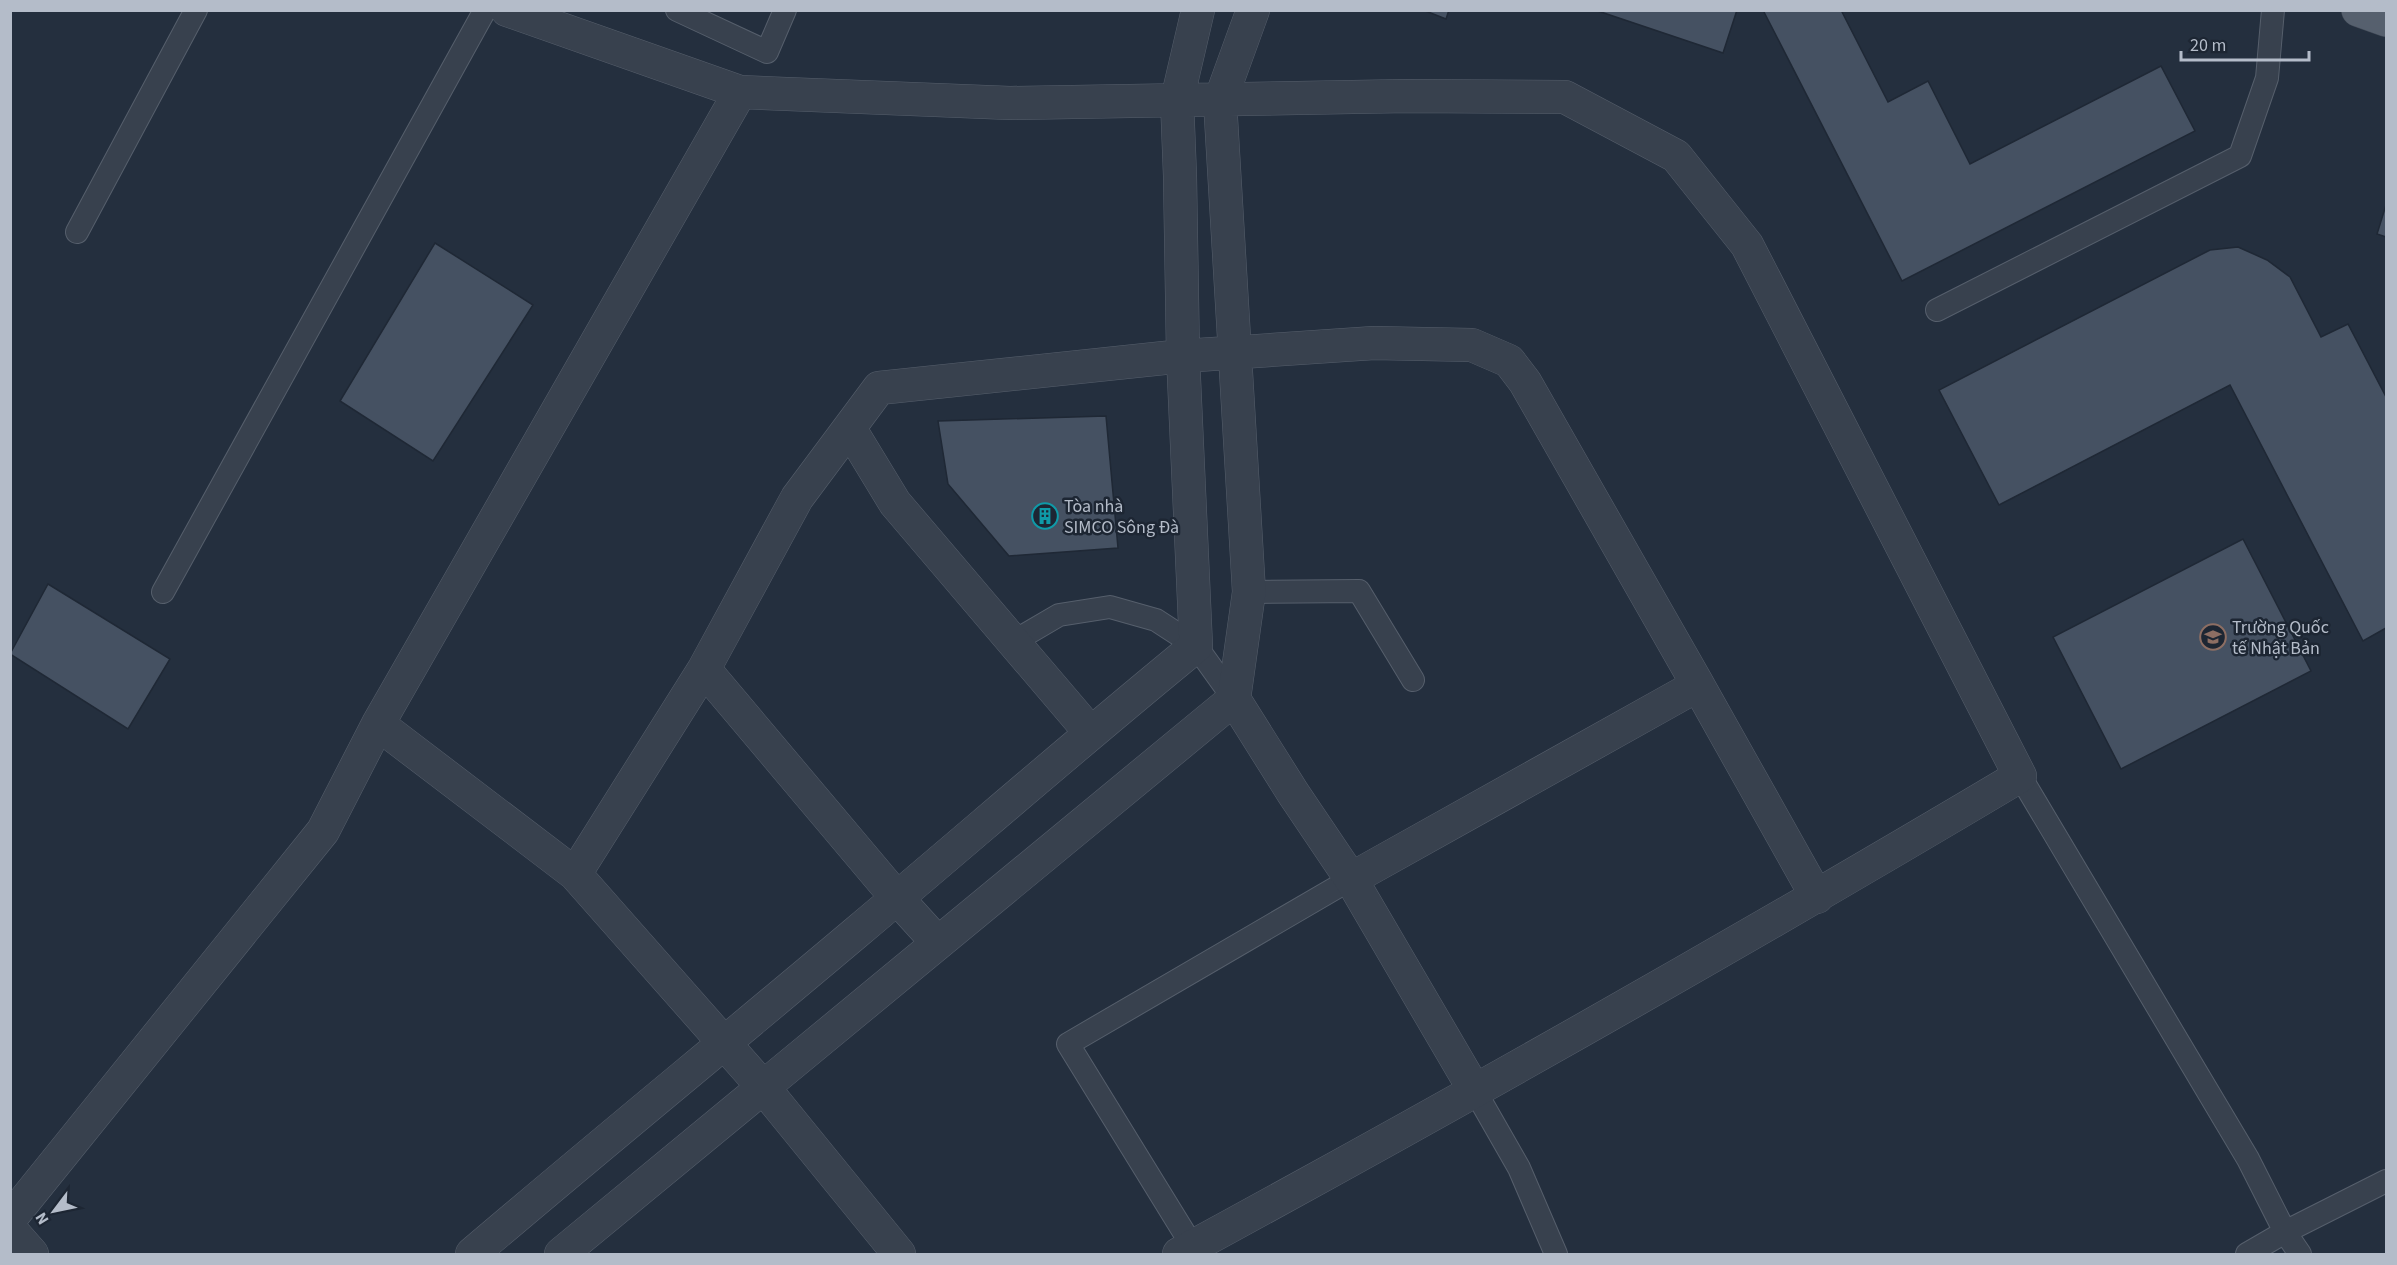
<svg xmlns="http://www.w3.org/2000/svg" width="2397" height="1265" font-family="'Source Sans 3',sans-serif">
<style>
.building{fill:#455162;stroke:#1f2835;stroke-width:1.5}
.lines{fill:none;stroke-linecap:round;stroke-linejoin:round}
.lane-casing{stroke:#565f6c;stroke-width:24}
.street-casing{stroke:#565f6c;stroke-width:34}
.primary-casing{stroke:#414a57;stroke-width:34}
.lane{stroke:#38414e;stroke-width:22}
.street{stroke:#38414e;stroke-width:33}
.primary{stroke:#56606e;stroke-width:33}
.labels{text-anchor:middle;stroke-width:5;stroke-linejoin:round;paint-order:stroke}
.poi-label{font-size:18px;fill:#b4bcc9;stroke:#1d2633;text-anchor:start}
</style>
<rect width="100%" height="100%" fill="#242f3e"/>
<!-- building -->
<path class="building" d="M1423,10h26l-3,9z
M1595,10h142l-14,43z
M1763,10h78l47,92 40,-21 42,83 191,-98 34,65 -293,150z
M2386,205v32l-9,-3z
M435,243l98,62 -100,156 -93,-60z
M2238,247l29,13 23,17 31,60 27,-13 38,73v231l-23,13 -133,-256 -231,120 -60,-115 271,-140z
M1106,416l12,132 -109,8 -61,-72 -10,-63z
M2243,539l68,132 -190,98 -68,-132z
M48,584l122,75 -42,70 -118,-75z"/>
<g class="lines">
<!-- lane casing -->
<g class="lane-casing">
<path id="lane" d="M677,10l90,42 18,-42
M77,232l119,-222
M1937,310l303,-154 27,-78 6,-68
M163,592l322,-582
M1249,592l110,-1 54,89
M1013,642l46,-27 51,-8 46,13 40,26 38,53
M2020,776l228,383 37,73 15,22
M1475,1091l44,77 37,86
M1193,1247l-125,-203 283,-165
M2247,1254l38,-22 101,-51"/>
</g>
<!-- street casing -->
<g class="street-casing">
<path id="street" d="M507,10l233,82 270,11 398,-7 157,1 111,59 71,89 273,531c-277,165 -558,324 -841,478
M850,429l45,74 195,229
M704,669l93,-171 82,-110 304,-32 191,-13 98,2 37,16 16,21 173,303 -347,194
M1698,685l119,212
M1234,699l59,94 58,86 124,212
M378,724l197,150 188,213 136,167
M575,874l129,-205 193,229 40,44
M10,1219l313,-388 55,-107 362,-632
M10,1229l22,25
M472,1254c128,-109 258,-215 386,-323 113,-95 224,-192 338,-285l-13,-290 -3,-180 -3,-76 21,-90
M561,1254l673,-555 15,-107 -29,-491 33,-91"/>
</g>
<!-- primary casing -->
<g class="primary-casing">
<path id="primary" d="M2358,10l28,10"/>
</g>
<!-- lane -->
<use href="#lane" class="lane"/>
<!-- street -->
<use href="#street" class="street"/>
<!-- primary -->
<use href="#primary" class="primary"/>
</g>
<!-- icons -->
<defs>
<g id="building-ring" transform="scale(1.35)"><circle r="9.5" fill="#1d2633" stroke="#0f9aa8" stroke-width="1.5"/><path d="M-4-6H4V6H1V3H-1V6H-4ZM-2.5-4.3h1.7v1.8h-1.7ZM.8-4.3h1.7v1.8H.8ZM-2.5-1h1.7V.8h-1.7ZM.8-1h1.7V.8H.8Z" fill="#0f9aa8"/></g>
<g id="school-ring" transform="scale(1.35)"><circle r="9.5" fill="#1d2633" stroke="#8d6e63" stroke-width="1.5"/><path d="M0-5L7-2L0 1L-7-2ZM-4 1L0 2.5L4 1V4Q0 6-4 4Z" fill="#8d6e63"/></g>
</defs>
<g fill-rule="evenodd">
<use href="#building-ring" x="1045" y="516"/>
<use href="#school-ring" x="2213" y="637"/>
</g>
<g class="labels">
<!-- poi labels -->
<g class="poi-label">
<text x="1064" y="512">Tòa nhà<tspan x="1064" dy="21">SIMCO Sông Đà</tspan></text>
<text x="2232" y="633">Trường Quốc<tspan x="2232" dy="21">tế Nhật Bản</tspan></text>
</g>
</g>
<!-- border -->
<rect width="2397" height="1265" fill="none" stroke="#b4bcc9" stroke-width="24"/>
<!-- north arrow -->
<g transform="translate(54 1211) rotate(238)" stroke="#1d2633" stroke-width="4.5" paint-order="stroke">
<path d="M0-4.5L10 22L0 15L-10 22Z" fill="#b4bcc9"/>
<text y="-9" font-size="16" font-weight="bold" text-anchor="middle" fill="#b4bcc9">N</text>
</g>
<!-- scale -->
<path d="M2181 51v9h128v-9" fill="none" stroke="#b4bcc9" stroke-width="3"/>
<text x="2190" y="51" font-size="18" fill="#b4bcc9" stroke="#1d2633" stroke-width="4.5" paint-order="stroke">20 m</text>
</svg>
